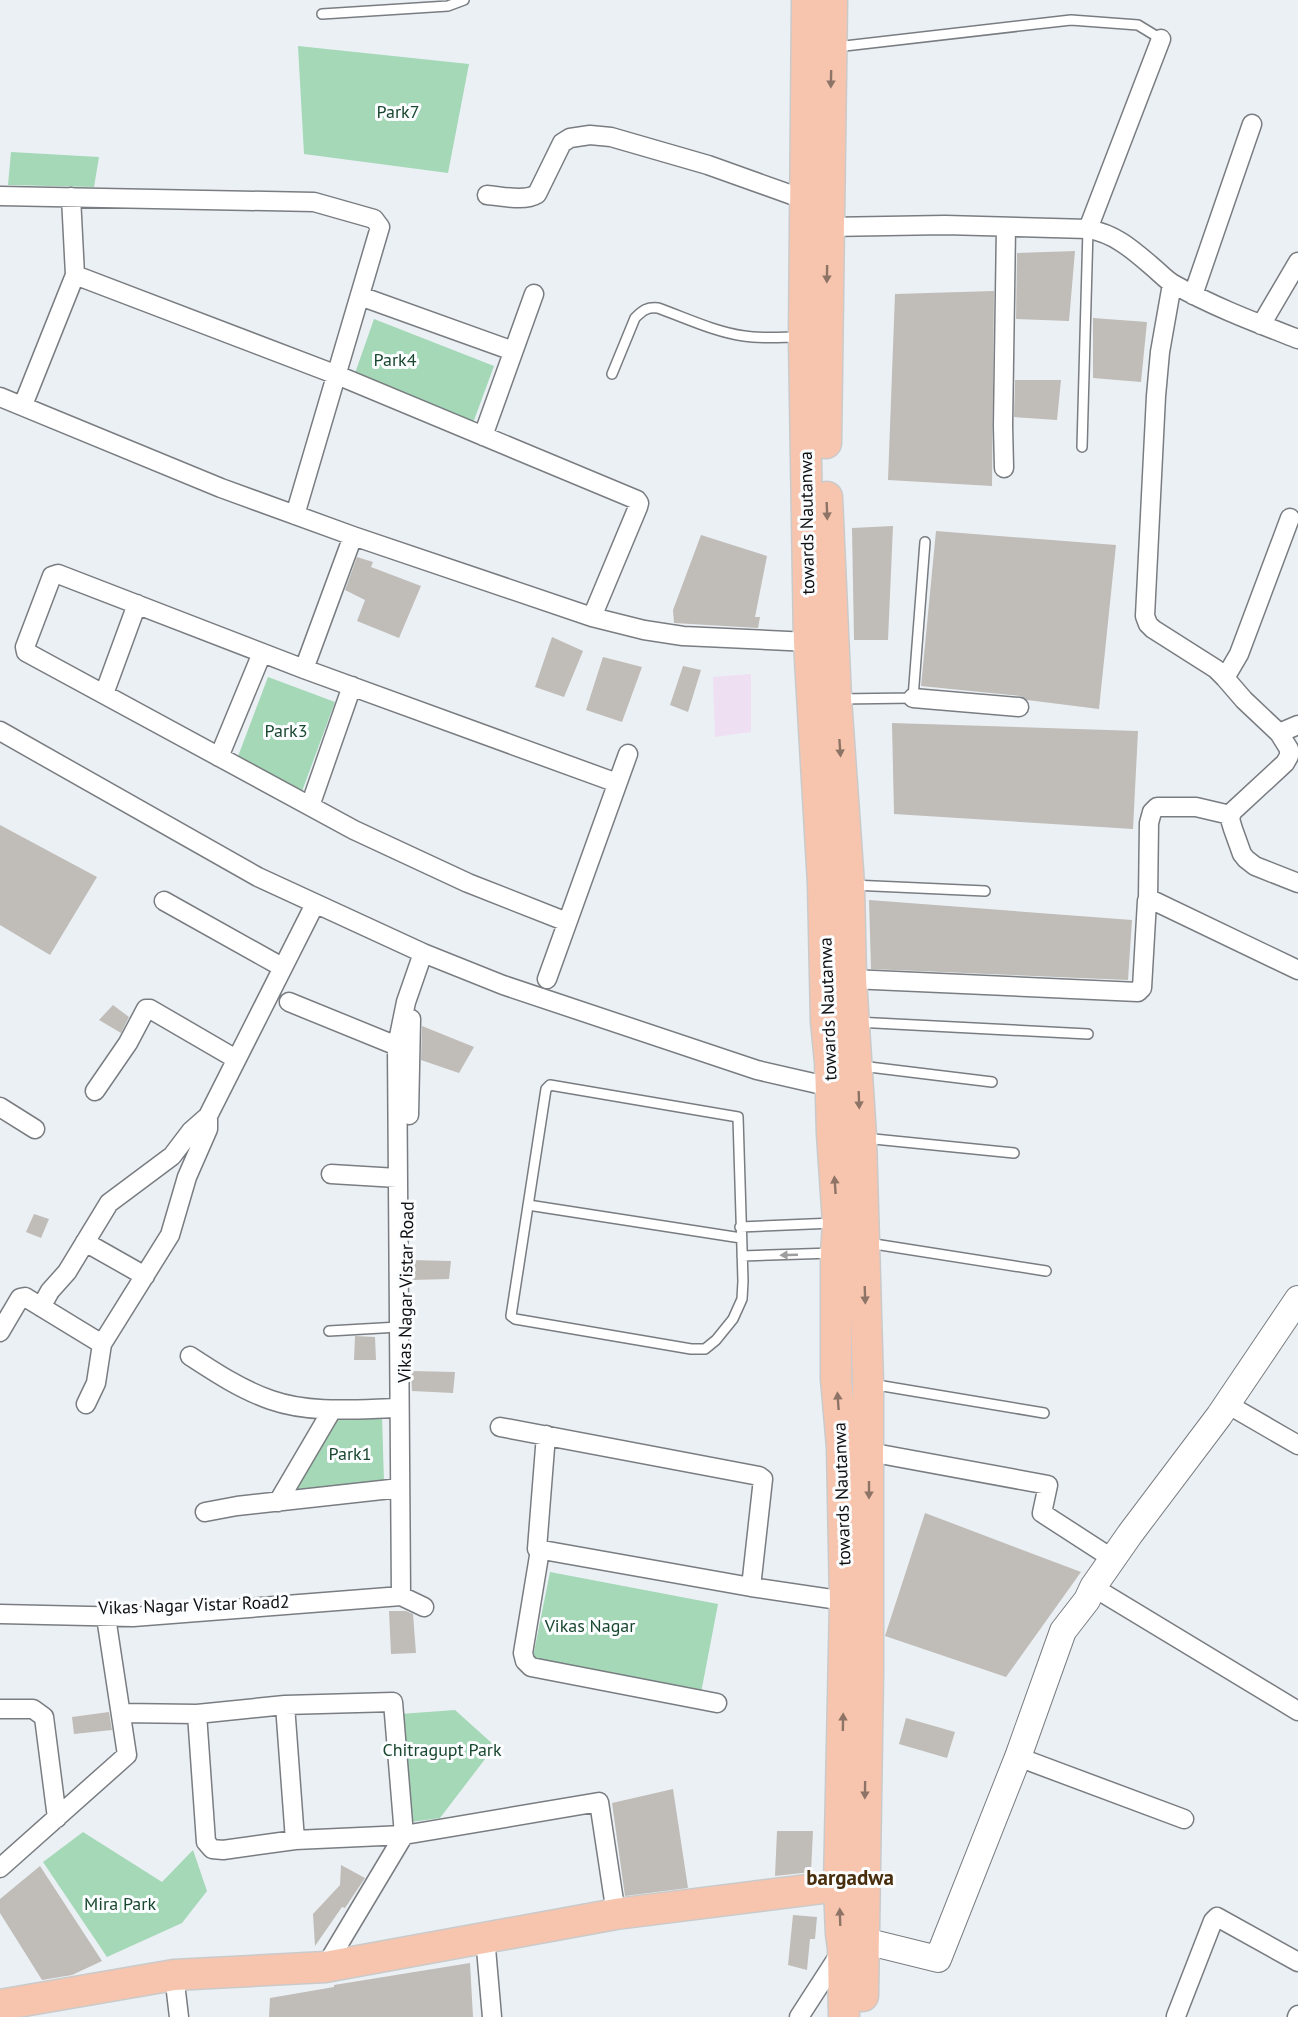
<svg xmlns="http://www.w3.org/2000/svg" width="1298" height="2017" font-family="'PT Sans',sans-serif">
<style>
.medical{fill:#efdff2}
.green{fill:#a4d8b7}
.building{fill:#c0bcb7}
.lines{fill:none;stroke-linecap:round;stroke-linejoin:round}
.lane-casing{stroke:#797d81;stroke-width:12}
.street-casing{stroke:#797d81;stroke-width:21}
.secondary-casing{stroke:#797d81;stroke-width:28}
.primary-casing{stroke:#cacacb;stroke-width:33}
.lane{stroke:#fff;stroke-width:9}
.street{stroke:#fff;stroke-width:18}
.secondary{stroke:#fff;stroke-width:26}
.primary{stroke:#f7c5ad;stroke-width:30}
.oneway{fill:#8e7467}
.oneway2{fill:#9f9fa0}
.labels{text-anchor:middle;stroke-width:6;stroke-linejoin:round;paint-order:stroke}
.park-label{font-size:18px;fill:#18462e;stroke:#fbfdff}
.street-label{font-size:18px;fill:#0e1011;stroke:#fbfdff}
.quarter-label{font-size:21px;font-weight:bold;fill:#482e0d;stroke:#fbfdff}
</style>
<rect width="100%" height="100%" fill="#ebf0f5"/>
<!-- medical -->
<path class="medical" d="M751,674v58l-36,5 -2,-60z"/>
<!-- green -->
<path class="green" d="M298,46l171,18 -21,109 -144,-19z
M11,152l88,5 -5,30 -86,-2z
M374,319l120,47 -21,57 -119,-47z
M268,677l67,25 -34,92 -64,-35z
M335,1415h47l2,68 -95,12z
M550,1572l168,32 -17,89 -169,-31z
M455,1710l40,36 -55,72 -29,4 -11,-108z
M83,1832l79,50 31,-32 14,41 -25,32 -75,34 -64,-95z"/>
<!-- building -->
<path class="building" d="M1075,251l-6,70 -53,-2 1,-66z
M994,291l-2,195 -104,-6 7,-186z
M1093,318l54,4 -6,60 -48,-4z
M1015,380h46l-4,40 -43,-3z
M893,526l-5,114h-34l-2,-112z
M936,531l180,14 -17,164 -72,-9 -7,-4 -99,-10z
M701,535l66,21 -12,61h5l-2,11 -84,-5 -1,-13z
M357,557l16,5 -2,5 50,19 -22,52 -42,-17 8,-21 -20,-10z
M552,637l31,14 -19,46 -29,-10z
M603,657l39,10 -20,55 -36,-12z
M683,666l18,4 -13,42 -18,-7z
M892,723l246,8 -5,98 -239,-15z
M0,825l97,52 -47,78 -50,-30z
M869,900l263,20 -4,60 -257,-11z
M113,1005l16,12 -8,16 -22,-13z
M422,1026l52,21 -15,26 -38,-13z
M34,1214l15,5 -8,19 -15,-6z
M410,1260l41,1 -2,18 -37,1z
M355,1336l20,1 1,23h-22z
M411,1371l44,1 -2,21 -41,-2z
M925,1513l156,59 -75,105 -121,-41z
M389,1611h17l7,3 3,39 -25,1z
M109,1712l3,18 -38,4 -2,-17z
M906,1718l49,14 -8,26 -48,-14z
M673,1789l15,99 -63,8 -13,-93z
M777,1831h36l-2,41 -36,4z
M341,1865l24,13 -20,30 -3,-1 -27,39 -2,-32 27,-29z
M40,1866l62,95 -30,14 -30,5 -42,-67v-14z
M793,1915l24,2 -2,22h-5l-3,31 -19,-5z
M470,1963l3,54h-204l1,-19 64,-11v-2z"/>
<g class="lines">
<!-- lane casing -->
<g class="lane-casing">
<path id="lane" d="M322,14l126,-8 16,-6
M836,47l235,-27 67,5 23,14
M612,374l23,-56c8,-8 12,-11 23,-10 28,10 57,24 86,28 19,3 38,1 57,1
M1082,447l6,-218
M839,699l74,-1 12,-156
M852,885l133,6
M856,1022l232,12
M861,1066l131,16
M550,1085l188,32 5,164 -1,18 -9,20 -17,21 -11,9h-14l-176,-30 -4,-3 35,-227z
M864,1138l150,15
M528,1205l213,33
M740,1227l94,-4
M868,1243l178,28
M742,1256l91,-3
M329,1331l70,-4
M871,1384l173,29"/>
</g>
<!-- street casing -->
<g class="street-casing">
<path id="street" d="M487,195c15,1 37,7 50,-1l25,-51 8,-5 20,-3 21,2 97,28 98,35
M0,196l314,6 60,17 6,8 -85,288
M828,227l117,-2 143,4c28,5 45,21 66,39 7,6 13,13 21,17 39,22 82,38 123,54
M1088,229l73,-190
M75,275l262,100 300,125 2,3 -1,4 -46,110
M1172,284l-12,68 -4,44 -11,220 3,8 5,5 63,40 9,9 19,22 35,33 10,16v7l-4,7 -53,49 -2,7 3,10 9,25 4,5 9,7 43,17
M1193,295l59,-171
M360,296l153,55
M1261,325l37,-63
M0,397l221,91 132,48 239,81 52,13 39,6 126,6
M23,405l52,-130 -4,-78
M483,436l51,-142
M1004,468l-1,-42 3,-199
M304,669l49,-133
M1225,678l14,-24 51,-136
M104,694l33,-90
M913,698l106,9
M0,731l258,146 165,76 80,32 254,85 74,17
M1279,733l19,-8
M219,757l43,-104
M310,806l42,-120
M1148,899l1,-76 3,-11 5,-5h39l34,8
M164,901l118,66
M567,922l-99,-39 -114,-53 -328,-178 -1,-5 27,-71 6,-2 246,95 313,114
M547,979l81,-225
M851,979l287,13 4,-4 5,-87 3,-2 148,71
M289,1002l108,44
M95,1091l33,-48 18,-34h4l86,50
M0,1107l35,22
M409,1115l2,-96
M331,1174l66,4
M85,1242l60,34
M41,1307l9,-16 17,-19 42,-69 63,-47 19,-25 17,-15 107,-212
M0,1332l20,-34 5,-1 77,47
M190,1356c26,17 52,34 81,44 40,14 86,9 128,8
M86,1404l10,-21 6,-39 68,-109 17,-58 21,-48v-13
M1227,1404l71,41
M500,1427l259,49 4,3 -12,108
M546,1435l-9,114 214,38 94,14
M869,1452l179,33 -6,28 71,46
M278,1502l54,-92
M205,1512l32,-6 163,-18
M540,1550l-17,103 2,8 6,6 186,36
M1093,1587l205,124
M401,1596l-4,-550 9,-44 17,-49
M0,1614l133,3 268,-21 23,11
M285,1705l10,135
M0,1709h33l11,8 13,101
M121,1713l76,1 88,-9 108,-3 11,133 -79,132
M197,1714l9,128 6,7 11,1 72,-10 109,-5 195,-33 17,112
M1018,1757l166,62
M0,1868l127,-113 -21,-138
M485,1937l7,80
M174,1975l5,42
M1176,2016l37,-95 4,-4 81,45
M799,2017l42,-65
M1297,2017l1,-2"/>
</g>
<!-- secondary casing -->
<g class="secondary-casing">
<path id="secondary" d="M865,1941l73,18 80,-202 45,-126 24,-31 6,-13 37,-53 89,-118 79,-117"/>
</g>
<!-- primary casing -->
<g class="primary-casing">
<path id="primary" d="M807,0l-3,337 5,305 14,242 3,137 4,41 2,72 6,89 -2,30v126l6,68 3,154 -6,285 2,48 2,14 1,69
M826,443l6,-443
M827,497l9,202 13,186 2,94 10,158 7,247v288l-5,324
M0,2005l174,-30 151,-8 291,-53 223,-28h19"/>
</g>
<!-- lane -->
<use href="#lane" class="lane"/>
<!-- street -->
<use href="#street" class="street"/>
<!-- secondary -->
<use href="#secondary" class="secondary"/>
<!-- primary -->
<use href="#primary" class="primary"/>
</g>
<!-- one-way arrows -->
<defs><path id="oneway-solid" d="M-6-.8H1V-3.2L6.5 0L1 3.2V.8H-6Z" transform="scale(1.5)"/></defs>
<g class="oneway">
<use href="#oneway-solid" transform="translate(831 79) rotate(91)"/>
<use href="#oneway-solid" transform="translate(827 274) rotate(91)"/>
<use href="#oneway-solid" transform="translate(827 511) rotate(88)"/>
<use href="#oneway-solid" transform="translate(840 748) rotate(86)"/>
<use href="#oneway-solid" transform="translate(859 1100) rotate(88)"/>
<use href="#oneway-solid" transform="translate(835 1185) rotate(-94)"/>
<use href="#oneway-solid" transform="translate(865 1295) rotate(88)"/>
<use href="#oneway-solid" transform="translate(838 1401) rotate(-94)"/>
<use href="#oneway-solid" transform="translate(869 1490) rotate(90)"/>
<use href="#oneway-solid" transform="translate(843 1722) rotate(-89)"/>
<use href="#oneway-solid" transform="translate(865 1790) rotate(91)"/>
<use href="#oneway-solid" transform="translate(840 1917) rotate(-92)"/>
</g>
<use class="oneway2" href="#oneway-solid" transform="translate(789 1255) rotate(178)"/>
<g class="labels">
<!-- park labels -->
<g class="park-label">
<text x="398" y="118">Park7</text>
<text x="395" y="366">Park4</text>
<text x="286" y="737">Park3</text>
<text x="350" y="1460">Park1</text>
<text x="590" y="1632">Vikas Nagar</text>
<text x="442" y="1756">Chitragupt Park</text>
<text x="120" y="1910">Mira Park</text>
</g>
<!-- street labels -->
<g class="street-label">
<text transform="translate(807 523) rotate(-91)" y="6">towards Nautanwa</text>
<text transform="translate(828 1009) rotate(-92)" y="6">towards Nautanwa</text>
<text transform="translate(406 1292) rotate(-89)" y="6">Vikas Nagar Vistar Road</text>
<text transform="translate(842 1494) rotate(-92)" y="6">towards Nautanwa</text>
<text transform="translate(194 1605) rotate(-2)" y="6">Vikas Nagar Vistar Road2</text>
</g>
<!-- quarter labels -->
<g class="quarter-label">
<text x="850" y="1885">bargadwa</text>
</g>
</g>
</svg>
